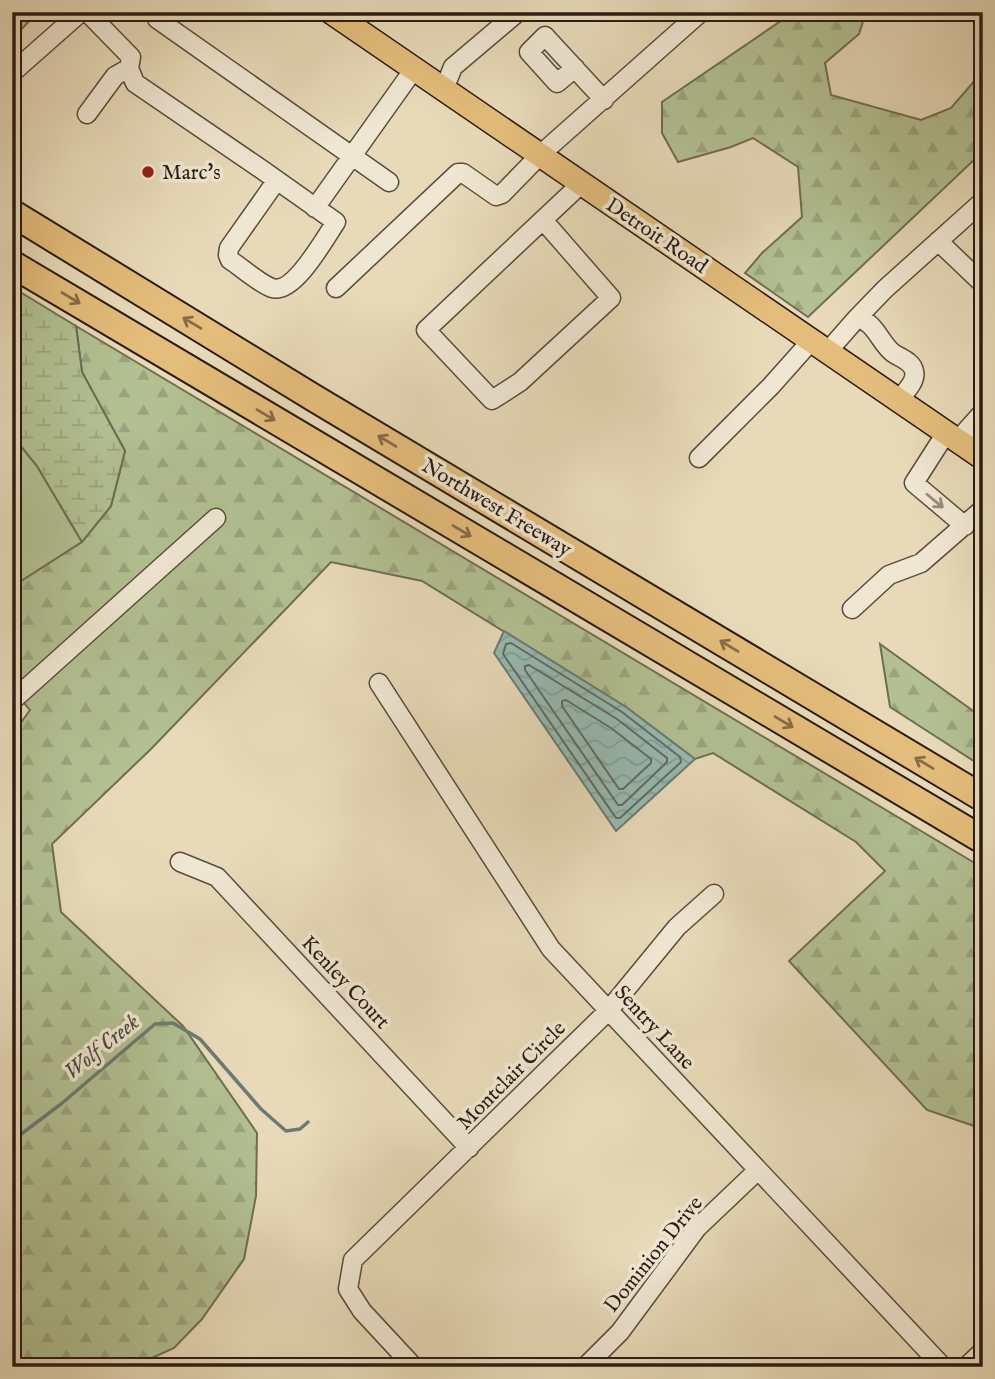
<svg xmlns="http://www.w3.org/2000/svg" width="995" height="1379" font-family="'IM FELL English',serif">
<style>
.grass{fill:#b2c092;stroke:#6e6e53;stroke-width:2}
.forest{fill:url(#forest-firs);stroke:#6e6e53;stroke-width:2}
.wetland{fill:url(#wetland-marsh);stroke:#6e6e53;stroke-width:2}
.water{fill:url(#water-waves);stroke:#6b7b73;stroke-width:2}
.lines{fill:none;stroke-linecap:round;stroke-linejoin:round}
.shore{stroke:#606b63;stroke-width:2}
.stream{stroke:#6b7b73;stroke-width:3.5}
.minor-casing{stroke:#5a4c3d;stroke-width:21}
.major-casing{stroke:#2a1c14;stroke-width:26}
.highway-casing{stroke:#2a1c14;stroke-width:30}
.minor{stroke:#f0e7d2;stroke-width:18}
.major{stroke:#e4bd7c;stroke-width:23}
.highway{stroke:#e4bd7c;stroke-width:26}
.oneway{stroke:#876c48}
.oneway2{stroke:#978c7c}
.poi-dot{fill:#8f2418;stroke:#f0e7d2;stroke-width:2.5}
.labels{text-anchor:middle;stroke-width:7;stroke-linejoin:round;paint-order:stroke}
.poi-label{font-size:21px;fill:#2a1c14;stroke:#f0e7d2;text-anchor:start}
.street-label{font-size:21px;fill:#2a1c14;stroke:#f0e7d2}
.water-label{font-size:23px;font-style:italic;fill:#4b4b43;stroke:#f0e7d2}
</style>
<defs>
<pattern id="forest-firs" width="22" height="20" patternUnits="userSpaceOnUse" patternTransform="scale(1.75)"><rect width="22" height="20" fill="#b2c092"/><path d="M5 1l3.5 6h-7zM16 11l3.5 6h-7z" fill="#99a47d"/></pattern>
<pattern id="wetland-marsh" width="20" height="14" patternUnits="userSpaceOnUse" patternTransform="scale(1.75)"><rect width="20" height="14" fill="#b2c092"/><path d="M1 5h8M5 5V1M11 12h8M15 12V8" fill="none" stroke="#99a47d"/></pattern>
<pattern id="water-waves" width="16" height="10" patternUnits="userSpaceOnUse" patternTransform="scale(1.75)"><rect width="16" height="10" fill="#97bab2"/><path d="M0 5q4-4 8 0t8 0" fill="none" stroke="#829f98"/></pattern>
</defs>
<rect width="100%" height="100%" fill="#e8dab9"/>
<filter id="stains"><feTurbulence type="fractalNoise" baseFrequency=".00286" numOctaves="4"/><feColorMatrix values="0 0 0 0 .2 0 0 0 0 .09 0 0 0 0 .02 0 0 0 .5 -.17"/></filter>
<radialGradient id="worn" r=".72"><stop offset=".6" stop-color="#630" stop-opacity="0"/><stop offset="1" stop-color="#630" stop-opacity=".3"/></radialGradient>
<!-- grass -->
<path class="grass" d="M12,435l25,31 45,76 -70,45z"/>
<!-- forest -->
<path class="forest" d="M12,12h26l-26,27z
M794,12h72l-7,22 -34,29 6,32 90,25 30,-12 32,-37v91l-6,-5 -169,160 -63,-44 17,-20 40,-36 -4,-50 -45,-29 -22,9 -53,15 -16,-29v-31z
M76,326l907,542v261l-56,-19 -138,-149 96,-90 -29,-29 -143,-89 -18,6 -69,-52 -204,-126 -91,-19 -180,187 -99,95 9,68 122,114 74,107 -1,63 -12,63 -42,60 -28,29 -42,19h-120v-632l18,-25 -18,-21v-102l70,-45 29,-36 14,-55 -43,-79z
M880,644l103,74v49l-93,-60z"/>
<!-- wetland -->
<path class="wetland" d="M12,287l64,39 6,46 43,79 -14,55 -29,36 -45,-76 -25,-31z"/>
<!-- water -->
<path class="water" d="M504,631l122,76 69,52 -79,72 -122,-178z"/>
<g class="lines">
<!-- shore -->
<path class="shore" d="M511,643l111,69 58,45 1,5 -61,56h-4l-113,-164 3,-10z
M529,665l88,54 50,39v4l-45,43h-4l-93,-135v-4z
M562,701l4,-1 45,28 40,31v4l-28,26h-4l-57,-83z"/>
<!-- stream -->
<path class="stream" d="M12,1141l49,-37 94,-80 18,-1 27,16 61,70 25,22 14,-2 8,-7"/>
<!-- minor casing -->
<g class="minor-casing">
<path id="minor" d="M87,12l44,45 -2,11 6,15 126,86 75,53c-11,16 -42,73 -64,66 -12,-4 -31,-21 -42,-28l-2,-5 1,-7 48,-68
M157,19l232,163
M575,68l-18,15 -28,-31 16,-16 59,64
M12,73l69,-61
M444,89l9,-22 65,-55
M87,114l28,-38 14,-8
M315,208l99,-139
M543,220l68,78 -91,84 -28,18 -66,-70 156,-147
M938,241l45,43
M336,288l122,-115h5l33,23 6,-2 39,-40 160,-142
M857,318l28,-29 98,-88
M828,351l29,-33c19,4 22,24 36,35 7,5 19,8 21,18 3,10 -9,21 -15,29
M946,433l-32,50 51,43
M958,440l25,-28
M699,458l72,-72 40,-45
M852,609l37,-34 32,-12 62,-54
M379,683l172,266 392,418
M12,701l204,-183
M180,862l37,15 252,271
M414,1367l-52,-56 -14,-22 5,-29 255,-249 69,-84 37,-33
M585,1367l35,-35 77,-104 61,-58
M966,1367l17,-16"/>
</g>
<!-- major casing -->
<g class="major-casing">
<path id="major" d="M331,12l652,446"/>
</g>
<!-- highway casing -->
<g class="highway-casing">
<path id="highway" d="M12,213l302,185 669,400
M12,264l971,576"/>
</g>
<!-- minor -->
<use href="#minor" class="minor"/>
<!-- major -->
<use href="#major" class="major"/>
<!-- highway -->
<use href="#highway" class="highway"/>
</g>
<!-- one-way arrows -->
<defs><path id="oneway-shaft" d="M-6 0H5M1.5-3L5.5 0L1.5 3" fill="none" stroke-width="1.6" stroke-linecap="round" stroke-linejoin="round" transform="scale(1.75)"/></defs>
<g class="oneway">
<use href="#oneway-shaft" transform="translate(71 298) rotate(31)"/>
<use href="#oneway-shaft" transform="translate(192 323) rotate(-149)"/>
<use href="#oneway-shaft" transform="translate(266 415) rotate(31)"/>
<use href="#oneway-shaft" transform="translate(387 441) rotate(-149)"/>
<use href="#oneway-shaft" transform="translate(462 531) rotate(31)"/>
<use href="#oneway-shaft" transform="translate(729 646) rotate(-149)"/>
<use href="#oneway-shaft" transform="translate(784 722) rotate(31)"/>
<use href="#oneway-shaft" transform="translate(924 763) rotate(-149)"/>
</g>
<use class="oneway2" href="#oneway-shaft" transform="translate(935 501) rotate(40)"/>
<!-- markers -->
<circle class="poi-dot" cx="148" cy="172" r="7"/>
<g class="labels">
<!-- poi labels -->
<g class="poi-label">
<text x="162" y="179">Marc's</text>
</g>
<!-- street labels -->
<g class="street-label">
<text transform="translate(657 235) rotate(34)" y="7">Detroit Road</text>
<text transform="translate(497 507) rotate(31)" y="7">Northwest Freeway</text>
<text transform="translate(346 982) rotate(47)" y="7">Kenley Court</text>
<text transform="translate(655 1027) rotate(47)" y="7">Sentry Lane</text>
<text transform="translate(511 1075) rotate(-45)" y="7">Montclair Circle</text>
<text transform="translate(653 1254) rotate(-51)" y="7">Dominion Drive</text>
</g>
<!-- water labels -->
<g class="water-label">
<text transform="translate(101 1046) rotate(-39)" y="8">Wolf Creek</text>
</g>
</g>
<!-- margin -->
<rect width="995" height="1379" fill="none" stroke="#e8dab9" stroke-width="42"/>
<rect x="14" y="14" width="967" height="1351" fill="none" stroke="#2a1c14" stroke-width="3.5"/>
<rect x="21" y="21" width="953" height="1337" fill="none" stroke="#2a1c14" stroke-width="2"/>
<rect width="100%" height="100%" filter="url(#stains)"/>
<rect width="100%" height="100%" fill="url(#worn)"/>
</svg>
